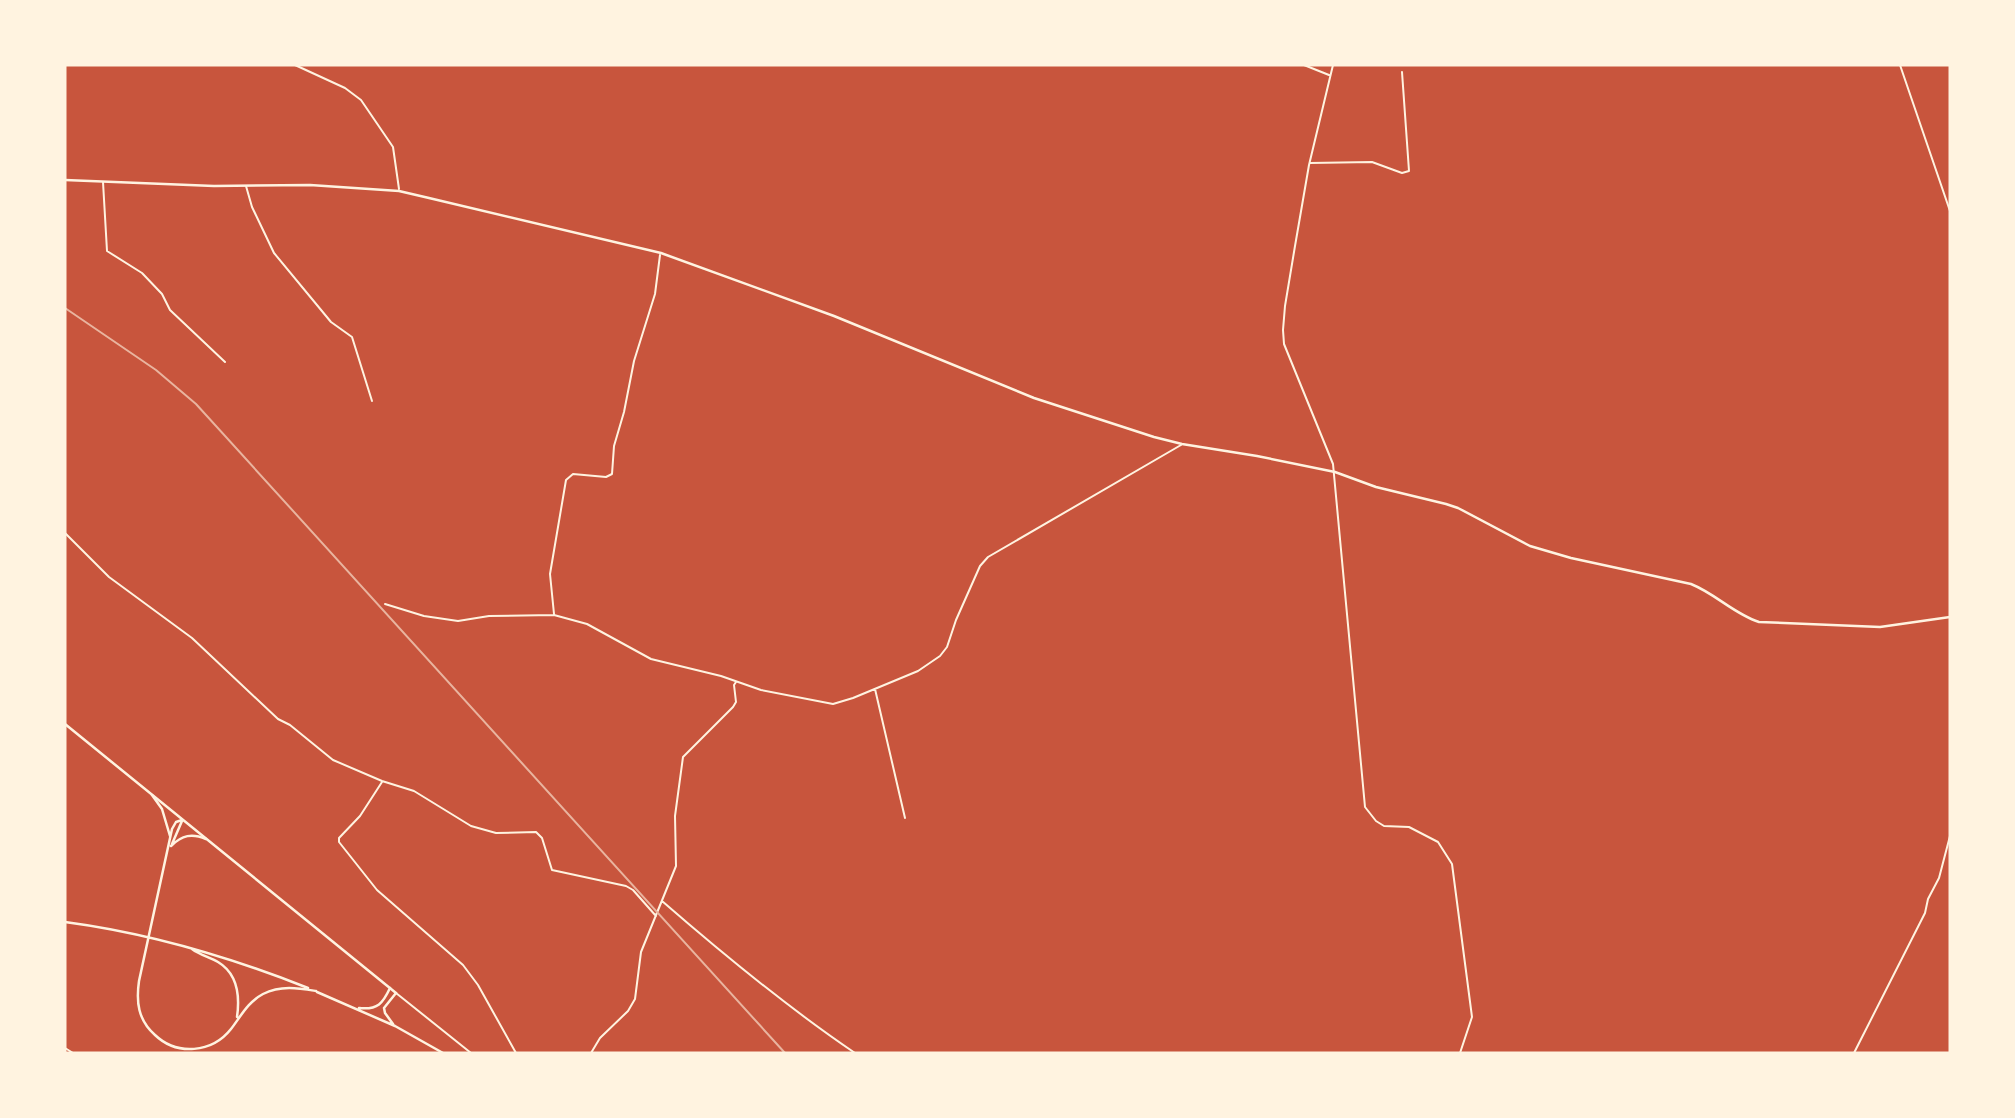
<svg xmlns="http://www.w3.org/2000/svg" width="2015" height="1118" font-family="Roboto,sans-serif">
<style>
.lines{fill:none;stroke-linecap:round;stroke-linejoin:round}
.minor{stroke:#fff3e0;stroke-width:2}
.tertiary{stroke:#fff3e0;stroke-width:2.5}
.secondary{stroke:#fff3e0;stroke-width:2.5}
.rail{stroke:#e9b49f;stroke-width:2}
</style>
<rect width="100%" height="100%" fill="#c8553d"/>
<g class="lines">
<!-- minor -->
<path class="minor" d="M295,65l50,23 16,12 32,47 6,42
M1304,65l25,10
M1333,65l-24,100 -14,81 -10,60 -2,24 1,14 49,120 32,343 11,14 8,5 25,1 29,15 14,22 20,153 -12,36
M1900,65l50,146
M1310,163l62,-1 30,11 7,-2 -7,-99
M103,182l4,69 35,22 20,21 8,16 55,52
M246,186l6,21 22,46 57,69 21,15 20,64
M65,533l44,44 83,61 86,81 12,6 43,35 49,21 32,10 57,35 25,7 40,-1 6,6 10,32 74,16 7,4 23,26
M385,604l39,12 34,5 31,-5 65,-1 33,9 64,35 70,17 40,14 72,14 20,-6 65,-27 22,-15 7,-9 9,-27 24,-54 8,-9 193,-112
M554,614l-4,-40 16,-94 7,-6 33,3 6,-3 2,-28 10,-34 10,-51 21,-67 5,-39
M875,689l30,129
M382,782l-22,34 -21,22v4l38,48 86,75 15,20 38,68
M662,901c62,54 125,106 193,152
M396,993l75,60
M65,1048l8,5
M591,1053l9,-15 28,-27 7,-12 6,-47 35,-86 -1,-50 8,-59 50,-50 3,-5 -2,-17 2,-3
M1854,1053l71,-140 3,-14 11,-21 11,-42"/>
<!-- tertiary -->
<path class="tertiary" d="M65,180l149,6 96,-1 89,6 30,7 232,55 173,63 200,82 120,39 28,7 75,12 78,16 41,15 70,17 12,4 72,38 41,12 120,26c25,10 43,30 68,38l121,5 70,-10
M65,724l331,269"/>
<!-- secondary -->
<path class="secondary" d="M152,795l10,14 8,27
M182,820l-6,2 -4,7 -33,152c-3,21 -1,39 16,54 22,21 57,18 76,-6 10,-13 17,-27 32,-35 18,-9 35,-6 53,-3
M172,844l10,-23
M171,846c11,-11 21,-13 35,-7
M65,922c83,11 165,35 243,66
M192,949c8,6 17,8 26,13 20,12 22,34 19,55
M317,992l78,34 48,27
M359,1008c19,2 24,-5 31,-20
M393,1024l-8,-11 -1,-5 12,-15"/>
<!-- rail -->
<path class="rail" d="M65,308l91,62 40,34 589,649"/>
</g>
<!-- border -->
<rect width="2015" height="1118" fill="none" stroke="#fff3e0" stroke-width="133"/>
</svg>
